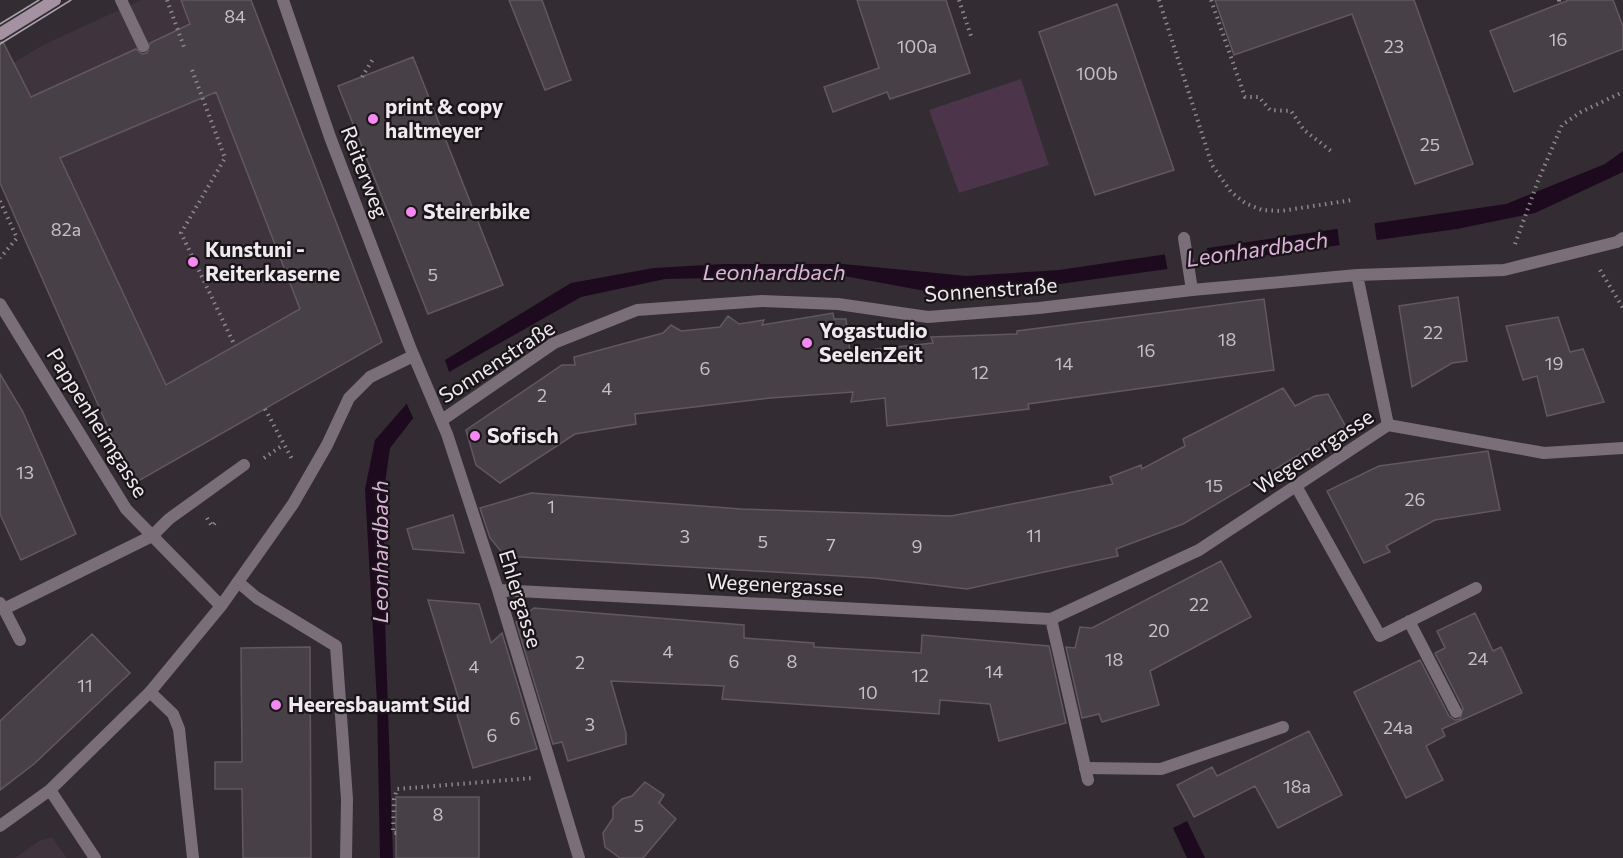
<svg xmlns="http://www.w3.org/2000/svg" width="1623" height="858" font-family="Commissioner,sans-serif">
<style>
.built{fill:#3f333e}
.green{fill:#4c354b}
.water{fill:#1e0a1e}
.pier{fill:#332c32}
.building{fill:#474047;stroke:#615860;stroke-width:1.5;fill-rule:evenodd}
.lines{fill:none;stroke-linecap:round;stroke-linejoin:round}
.path{stroke:#8e898e;stroke-width:4;stroke-dasharray:1.5 4.5;stroke-linecap:butt}
.lane{stroke:#7a6e79;stroke-width:12}
.street{stroke:#7a6e79;stroke-width:12}
.secondary{stroke:#a492a3;stroke-width:12}
.tram{stroke:#a9a4a9;stroke-width:1.5}
.poi-dot{fill:#f489f0;stroke:#191518;stroke-width:2}
.labels{text-anchor:middle;stroke-width:4.5;stroke-linejoin:round;paint-order:stroke}
.number-label{font-size:18px;fill:#c4c0c4}
.poi-label{font-size:21px;font-weight:bold;fill:#eeeaee;stroke:#191518;text-anchor:start}
.street-label{font-size:21px;fill:#eeeaee;stroke:#191518}
.water-label{font-size:22px;font-style:italic;fill:#dfb1dc;stroke:#191518}
</style>
<rect width="100%" height="100%" fill="#332c32"/>
<!-- built -->
<path class="built" d="M141,0h110l131,342 -249,142 -133,-301v-112l45,-27z
M52,837l15,21h-52l24,-17z"/>
<!-- green -->
<path class="green" d="M1021,79l28,86 -90,28 -30,-83z"/>
<!-- water -->
<path class="water" d="M1623,151v21l-88,41 -78,16 -412,57 -109,7 -97,-18 -174,4 -84,18 -132,75 -59,76 -6,42v100l9,268h-13l-3,-156 -12,-213 10,-49 70,-80 126,-77 83,-15 70,-4h119l123,12 93,-6 447,-66 99,-40z
M1187,821l18,37h-18l-14,-30z"/>
<!-- pier -->
<path class="pier" d="M1374,220l3,23 -37,5 -3,-23z
M1206,243l4,24 -42,5 -4,-22z
M444,357l6,18 -36,45 -9,-20z"/>
<!-- building -->
<path class="building" d="M181,0h70l131,342 -249,142 -133,-301v-141h3l28,55 105,-48 6,5 5,-1 3,-10 40,-19zM216,92l84,217 -134,76 -106,-227z
M509,0h33l29,80 -26,10z
M857,0h89l24,73 -80,26 -3,-7 -54,20 -9,-25 55,-19z
M1215,0h199l59,164 -58,20 -63,-170 -118,41z
M1569,0h44l10,26v23l-109,43 -24,-61z
M1117,4l57,166 -79,25 -56,-163z
M413,57l90,228 -75,29 -90,-228z
M1458,297l9,64 -15,2 -40,24 -13,-81z
M1264,299l10,71 -246,34 1,5 -142,17 -2,-28 -34,4 2,-10 -83,6 -135,16 1,10 -61,10 -75,49 -24,-18 -10,-35 96,-65h13l-1,-8 89,-24 8,-8 10,6 39,-4 8,-11 11,8 25,-4 -2,5 71,-12 1,6h12l4,33 83,-9 -2,-6 86,-3v-3z
M1558,317l12,35 13,-3 21,53 -57,14 -10,-40 -14,4 -17,-54z
M0,374l23,38 53,122 -55,26 -21,-46z
M1283,388l12,18 20,-10 13,-2 18,33 -163,97 -67,25 2,7 -151,33 -93,-11 -369,-22 -15,-18 -10,-30 51,-15 210,16 210,7 162,-32 -3,-7 31,-12 1,4 43,-23 -2,-7z
M1488,451l12,59 -65,10 -49,26 4,6 -26,11 -37,-72 52,-25z
M453,515l11,38 -51,-4 -6,-20z
M1221,561l30,56 -101,54 9,34 -57,17 -3,-8 -17,4 -16,-71 9,1 5,-21 12,1z
M428,600l51,4 12,39 11,-10 35,116 -64,19 -20,-67 6,-1z
M534,608l210,17v13l70,5v4l107,6 1,-18 127,11 17,77 -67,18 -9,-37 -50,-4 -1,14 -217,-15 2,-13 -113,-5 15,52v11l-58,17 -6,-19 -9,2 -37,-122z
M1475,613l18,38 8,-4 21,46 -80,36 3,7 -19,10 17,34 -37,18 -52,-106 66,-32 29,56 6,4 5,-1 3,-11 -28,-55 10,-5 -8,-17z
M92,634l38,39 -96,91 -34,26v-69z
M310,647l1,211h-68l-1,-69h-27v-27h27l-1,-114z
M1309,731l33,64 -64,33 -23,-42 -61,31 -17,-32 35,-18 5,9z
M645,782l19,13 -5,8 17,16 -33,39h-23l-15,-11 -2,-14 10,-15v-11l9,-8 10,-3z
M396,797h83v61h-83z"/>
<g class="lines">
<!-- path -->
<path class="path" d="M167,0l17,47
M959,0l13,39
M1159,0l53,165 19,27 14,11 17,7 19,1 71,-11
M1211,0l34,97h14l11,13 21,1 13,19 27,21
M1559,0v4
M192,70l33,88 -44,75 54,113
M362,77l11,-18
M0,201l17,37 -17,20
M1515,244l23,-63 24,-56 19,-13 42,-20
M1600,270l23,38
M265,409l27,50
M264,458l19,-13
M207,518l5,8 3,-3
M396,833h-3l1,-34 3,-10 136,-11"/>
<!-- lane -->
<path class="lane" d="M121,0l22,46
M1184,238l8,52
M1296,486l84,150 96,-48
M238,582l19,16 79,48 11,153 -1,59
M0,603l4,6 148,-73 17,-17 75,-54
M4,609l16,31
M1409,621l47,91
M150,692l23,22 6,15 14,129
M1085,768l76,1 122,-42"/>
<!-- street -->
<path class="street" d="M283,0l47,137 80,210 37,87 51,156 81,268
M1357,275l31,150
M0,304l126,205 95,97
M442,420l112,-77 83,-33 125,-9 76,3 90,13 111,-9 153,-18 165,-15 147,-5 113,-28 6,-4
M498,590l553,29 148,-69 189,-125 156,28 79,-5
M1051,619l37,161
M50,790l45,68
M0,826l50,-36 100,-98 71,-86 72,-102 34,-59 22,-47 21,-21 43,-21"/>
<!-- secondary -->
<path class="secondary" d="M0,34l55,-34"/>
<!-- tram -->
<path class="tram" d="M0,24l39,-24
M0,44l71,-44"/>
</g>
<!-- markers -->
<g class="poi-dot">
<circle cx="373" cy="119" r="6"/>
<circle cx="411" cy="212" r="6"/>
<circle cx="193" cy="262" r="6"/>
<circle cx="807" cy="343" r="6"/>
<circle cx="475" cy="436" r="6"/>
<circle cx="276" cy="705" r="6"/>
</g>
<g class="labels">
<!-- number labels -->
<g class="number-label">
<text x="235" y="23">84</text>
<text x="1558" y="46">16</text>
<text x="917" y="53">100a</text>
<text x="1394" y="53">23</text>
<text x="1097" y="80">100b</text>
<text x="1430" y="151">25</text>
<text x="66" y="236">82a</text>
<text x="433" y="281">5</text>
<text x="1433" y="339">22</text>
<text x="1227" y="346">18</text>
<text x="1146" y="357">16</text>
<text x="1064" y="370">14</text>
<text x="1554" y="370">19</text>
<text x="705" y="375">6</text>
<text x="980" y="379">12</text>
<text x="607" y="395">4</text>
<text x="542" y="402">2</text>
<text x="25" y="479">13</text>
<text x="1214" y="492">15</text>
<text x="1415" y="506">26</text>
<text x="551" y="513">1</text>
<text x="1034" y="542">11</text>
<text x="685" y="543">3</text>
<text x="763" y="548">5</text>
<text x="831" y="551">7</text>
<text x="917" y="553">9</text>
<text x="1199" y="611">22</text>
<text x="1159" y="637">20</text>
<text x="668" y="658">4</text>
<text x="1478" y="665">24</text>
<text x="1114" y="666">18</text>
<text x="734" y="668">6</text>
<text x="792" y="668">8</text>
<text x="580" y="669">2</text>
<text x="474" y="673">4</text>
<text x="994" y="678">14</text>
<text x="920" y="682">12</text>
<text x="85" y="692">11</text>
<text x="868" y="699">10</text>
<text x="515" y="725">6</text>
<text x="590" y="731">3</text>
<text x="1398" y="734">24a</text>
<text x="492" y="742">6</text>
<text x="1297" y="793">18a</text>
<text x="438" y="821">8</text>
<text x="639" y="832">5</text>
</g>
<!-- poi labels -->
<g class="poi-label">
<text x="385" y="114">print &amp; copy<tspan x="385" dy="24">haltmeyer</tspan></text>
<text x="423" y="219">Steirerbike</text>
<text x="205" y="257">Kunstuni -<tspan x="205" dy="24">Reiterkaserne</tspan></text>
<text x="819" y="338">Yogastudio<tspan x="819" dy="24">SeelenZeit</tspan></text>
<text x="487" y="443">Sofisch</text>
<text x="288" y="712">Heeresbauamt Süd</text>
</g>
<!-- street labels -->
<g class="street-label">
<text transform="translate(364 172) rotate(69)" y="7">Reiterweg</text>
<text transform="translate(991 290) rotate(-4)" y="7">Sonnenstraße</text>
<text transform="translate(497 362) rotate(-33)" y="7">Sonnenstraße</text>
<text transform="translate(97 423) rotate(58)" y="7">Pappenheimgasse</text>
<text transform="translate(1314 452) rotate(-33)" y="7">Wegenergasse</text>
<text transform="translate(775 585) rotate(3)" y="7">Wegenergasse</text>
<text transform="translate(520 599) rotate(73)" y="7">Ehlergasse</text>
</g>
<!-- water labels -->
<g class="water-label">
<text transform="translate(1257 249) rotate(-8)" y="8">Leonhardbach</text>
<text x="774" y="280">Leonhardbach</text>
<text transform="translate(380 552) rotate(-90)" y="8">Leonhardbach</text>
</g>
</g>
</svg>
